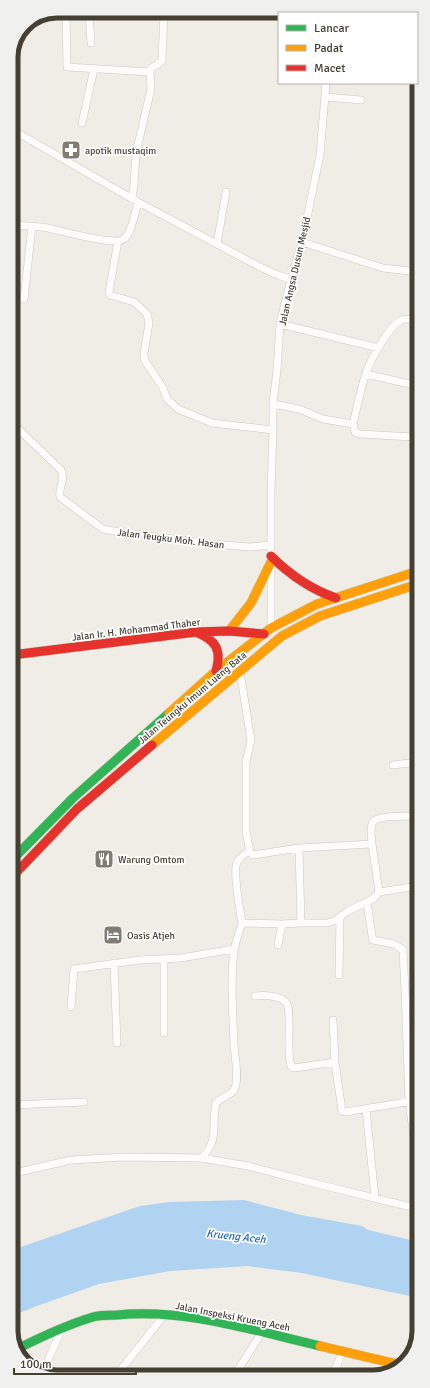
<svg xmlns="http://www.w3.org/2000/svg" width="430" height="1388" font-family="Signika,sans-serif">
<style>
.water{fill:#b1d3f2}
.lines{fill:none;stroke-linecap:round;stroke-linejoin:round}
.street-casing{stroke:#cbc9c2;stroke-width:8}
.fast-casing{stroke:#cfccbc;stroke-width:10}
.slow-casing{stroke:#cfccbc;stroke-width:10}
.jam-casing{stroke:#cfccbc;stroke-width:10}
.street{stroke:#fdfcfb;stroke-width:7}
.fast{stroke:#30b455;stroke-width:9}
.slow{stroke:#ff9f0a;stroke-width:9}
.jam{stroke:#e5322d;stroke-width:9}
.labels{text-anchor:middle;stroke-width:3.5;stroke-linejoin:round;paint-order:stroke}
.poi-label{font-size:10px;fill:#453f32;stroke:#fff;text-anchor:start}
.street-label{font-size:10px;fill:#453f32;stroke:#fff}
.water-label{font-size:11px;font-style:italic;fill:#216dbb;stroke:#fff}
.rim{fill:none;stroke:#453f32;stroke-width:5}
</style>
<rect width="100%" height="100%" fill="#efede6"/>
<!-- water -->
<path class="water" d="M244,1200l57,15 61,11 6,4 51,12v56l-117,-25 -55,-7 -77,5 -71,13 -65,23 -22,9v-66l128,-44 30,-4z"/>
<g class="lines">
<!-- street casing -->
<g class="street-casing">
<path id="street" d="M66,11l1,56 83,5
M89,11l2,32
M327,11l1,2
M325,97l36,3
M82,123l12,-54
M11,129l127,73 122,65 20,9 11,3
M132,198l2,-13 2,-32 15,-64 -1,-20 12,-8 2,-50
M11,225c13,1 25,1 37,3 13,3 67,18 76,11 8,-6 11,-28 14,-37
M118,241l-9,51 1,3 24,7 13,12 2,9 -5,31 1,7 18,27 4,11 11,10 34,14 61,7
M302,242l81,26 35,4
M217,244l9,-52
M24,299l8,-73
M418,321c-6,-2 -13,-3 -18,0 -12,6 -31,42 -35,55 -5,16 -8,32 -12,48l2,8 5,2 53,3 5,2
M280,324l99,24
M366,374l52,12
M273,404l26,5 24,10 30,5
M11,422l50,48c5,10 -3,17 -1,27l43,32 16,3 92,12 39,3 21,-2
M271,628v-137l2,-61v-26l4,-34 3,-46 11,-45 11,-37 18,-87 6,-72
M240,672l11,68 -5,22v69l4,22 3,2 46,-7 73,-4 7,48 -6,7 -25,12 -14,10 -7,2h-26l-2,-75
M393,765l25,-3
M372,844c0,-6 -3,-16 1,-22 5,-8 36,-5 45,-6
M379,892l39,-6
M367,902l5,34 1,4 21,4 9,6 2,40 4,112 10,71
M242,923c-2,-11 -9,-52 -5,-61 2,-4 8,-8 12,-11
M278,945l4,-21 19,-1
M164,959v74
M114,963l3,80
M339,975l1,-58
M255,996c9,-1 26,-1 32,8 5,9 -1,48 4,62l3,2 41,-6
M71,1007l3,-38 66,-9 41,-2 53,-9
M333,1020l2,42 7,49 3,1 74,-12
M12,1105l72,-3
M366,1109l9,89
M201,1158c19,-17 10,-33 15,-55 5,-6 16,-7 19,-15 4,-11 0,-31 -1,-43 -1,-31 -4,-64 0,-95 2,-9 5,-18 8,-27l40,1
M12,1175l11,-4 48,-11 53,-3 77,1 47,8 69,18 102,25
M43,1372l19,-44
M234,1376l28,-44
M332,1376l11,-25
M115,1377l50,-63"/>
</g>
<!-- fast casing -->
<g class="fast-casing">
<path id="fast" d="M12,860l61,-62 96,-85
M17,1349c24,-12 49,-24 76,-32 7,-2 16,-2 24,-2 67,-7 138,16 203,31"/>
</g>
<!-- slow casing -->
<g class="slow-casing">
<path id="slow" d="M229,631l22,-28 20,-41
M169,713l47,-42 55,-43 46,-24 101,-33
M152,745l130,-109 38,-20 98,-32
M320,1346l81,19"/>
</g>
<!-- jam casing -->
<g class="jam-casing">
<path id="jam" d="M271,556c19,19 39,33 65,42
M196,632c20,8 26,18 20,39
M12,655l184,-23 33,-1 35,3
M12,877l65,-68 75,-64"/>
</g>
<!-- street -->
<use href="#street" class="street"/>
<!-- fast -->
<use href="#fast" class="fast"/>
<!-- slow -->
<use href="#slow" class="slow"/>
<!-- jam -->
<use href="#jam" class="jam"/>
</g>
<!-- icons -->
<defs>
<g id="pharmacy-square" transform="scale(1)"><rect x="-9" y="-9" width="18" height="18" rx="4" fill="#807c71" stroke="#fff"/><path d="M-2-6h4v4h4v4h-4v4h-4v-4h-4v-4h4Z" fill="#fff"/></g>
<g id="restaurant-square" transform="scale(1)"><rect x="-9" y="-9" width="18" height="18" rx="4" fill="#807c71" stroke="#fff"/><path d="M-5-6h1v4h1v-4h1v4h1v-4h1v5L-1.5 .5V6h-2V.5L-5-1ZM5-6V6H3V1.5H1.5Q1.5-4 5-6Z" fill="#fff"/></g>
<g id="hotel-square" transform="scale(1)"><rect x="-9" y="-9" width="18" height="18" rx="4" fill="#807c71" stroke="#fff"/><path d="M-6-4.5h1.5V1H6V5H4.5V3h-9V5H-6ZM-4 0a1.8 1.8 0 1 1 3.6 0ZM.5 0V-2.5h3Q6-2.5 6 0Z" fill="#fff"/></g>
</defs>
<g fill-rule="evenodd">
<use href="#pharmacy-square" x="71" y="150"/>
<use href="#restaurant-square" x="104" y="859"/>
<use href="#hotel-square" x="113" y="935"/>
</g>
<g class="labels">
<!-- poi labels -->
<g class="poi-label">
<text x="85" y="154">apotik mustaqim</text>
<text x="118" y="863">Warung Omtom</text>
<text x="127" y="939">Oasis Atjeh</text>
</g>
<!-- street labels -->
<g class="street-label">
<text transform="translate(294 271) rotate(-77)" y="4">Jalan Angsa Dusun Mesjid</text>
<text transform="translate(171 538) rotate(7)" y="4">Jalan Teugku Moh. Hasan</text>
<text transform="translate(136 629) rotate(-7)" y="4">Jalan Ir. H. Mohammad Thaher</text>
<text transform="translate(192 697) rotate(-40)" y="4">Jalan Teungku Imum Lueng Bata</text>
<text transform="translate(233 1316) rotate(11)" y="4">Jalan Inspeksi Krueng Aceh</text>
</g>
<!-- water labels -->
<g class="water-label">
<text transform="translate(236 1236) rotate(6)" y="4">Krueng Aceh</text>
</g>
</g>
<!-- crop -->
<path d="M0 0H430V1388H0ZM57 18H373A39 39 0 0 1 412 57V1331A39 39 0 0 1 373 1370H57A39 39 0 0 1 18 1331V57A39 39 0 0 1 57 18Z" fill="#f0f0ef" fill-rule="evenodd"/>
<path class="rim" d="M57 18H373A39 39 0 0 1 412 57V1331A39 39 0 0 1 373 1370H57A39 39 0 0 1 18 1331V57A39 39 0 0 1 57 18Z"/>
<!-- legend -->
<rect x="278" y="12" width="140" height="72" fill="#ffffff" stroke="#b5b2ad"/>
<rect x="286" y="25" width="20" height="6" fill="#30b455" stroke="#b5b2ad"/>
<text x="314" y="32" font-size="12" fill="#453f32">Lancar</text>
<rect x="286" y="45" width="20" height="6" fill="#ff9f0a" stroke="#b5b2ad"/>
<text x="314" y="52" font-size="12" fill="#453f32">Padat</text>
<rect x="286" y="65" width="20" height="6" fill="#e5322d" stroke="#b5b2ad"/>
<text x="314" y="72" font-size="12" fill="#453f32">Macet</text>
<!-- scale -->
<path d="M14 1368v6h122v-6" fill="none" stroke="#453f32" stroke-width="2"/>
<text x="20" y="1368" font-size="12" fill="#453f32" stroke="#ffffff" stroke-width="3" paint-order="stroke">100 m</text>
</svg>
